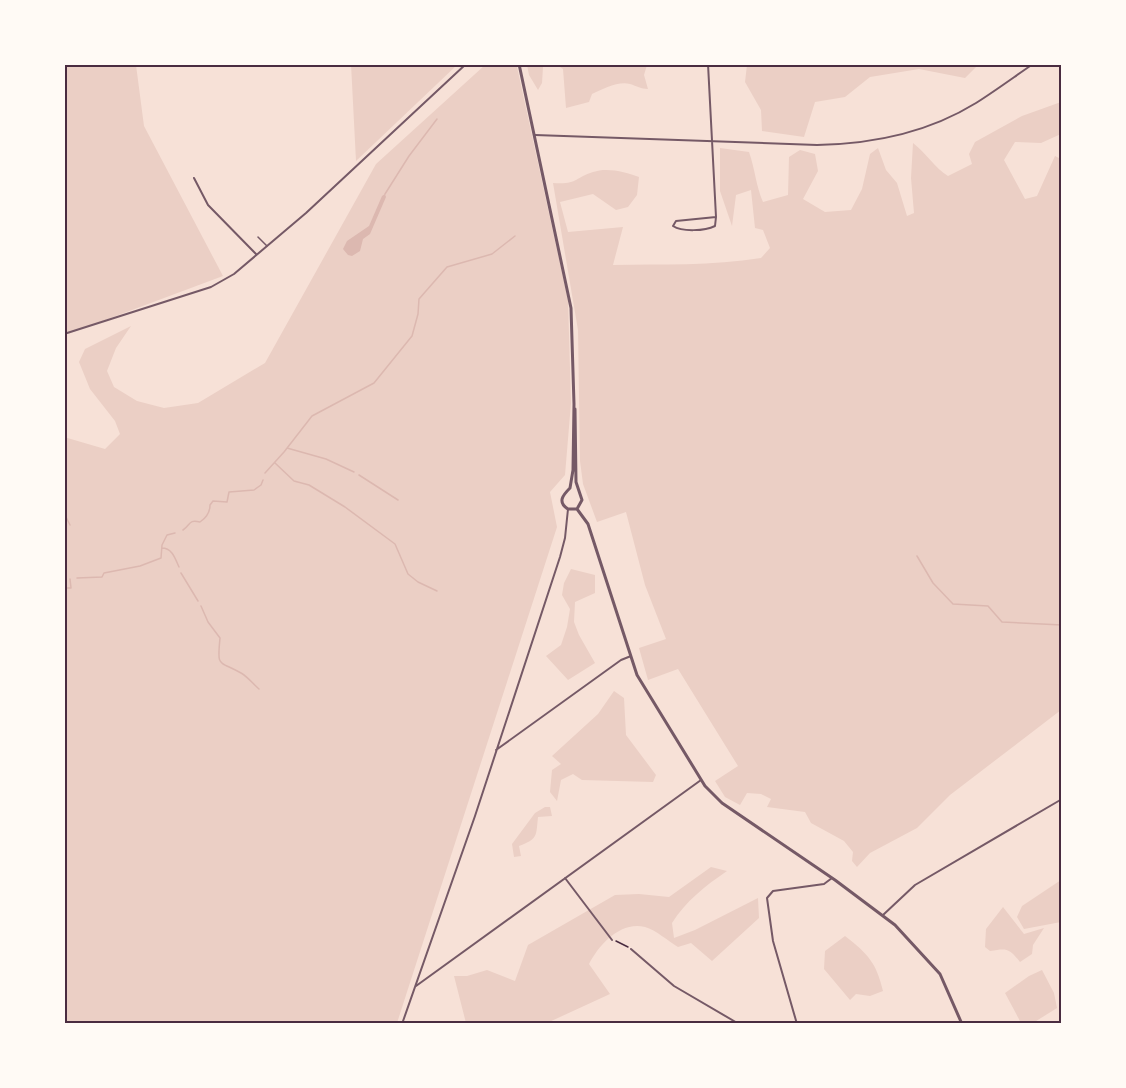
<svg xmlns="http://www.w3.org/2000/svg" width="1126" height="1088" font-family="'Archivo Narrow',sans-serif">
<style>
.green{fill:#ebcfc5}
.water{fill:#dcb8b0}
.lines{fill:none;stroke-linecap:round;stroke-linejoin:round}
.stream{stroke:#dcb8b0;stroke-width:1.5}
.path{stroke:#4a2c40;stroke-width:1.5}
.service{stroke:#755966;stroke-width:1.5}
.minor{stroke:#755966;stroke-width:2}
.tertiary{stroke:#755966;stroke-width:3}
.neatline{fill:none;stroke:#4a2c40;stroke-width:2}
</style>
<rect width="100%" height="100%" fill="#f7e1d7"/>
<!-- green -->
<path class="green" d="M351,64h106v1l-101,96z
M64,65h72l8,61 79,150 -158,59z
M485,65h32v2l51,233 3,103 -6,72 -15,17 7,35 -160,496h-332l-1,-586 41,12 15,-15 -5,-13 -25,-32 -11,-27 6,-13 46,-23 -15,22 -9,23 7,16 23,14 27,7 34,-5 67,-40 111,-199z
M527,65h120l-3,10 4,14c-7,0 -11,-3 -18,-5 -12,-3 -27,5 -38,10l-3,8 -23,6 -3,-39 -6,-4 -14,2 -1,16 -4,7 -9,-15z
M747,65v-1l231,1 -13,13 -46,-9 -49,8 -25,20 -30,5 -11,35 -42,-6 -1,-21 -16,-28z
M1061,102v32l-20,9 -26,-1 -11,18 21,39 12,-3 18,-40 6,3v551l-111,85 -33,33 -47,25 -13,14 -5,-6 1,-9 -9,-11 -33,-18 -6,-11 -38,-5 4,-8 -10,-5 -14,-1 -7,12 -15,-8 -10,-16 23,-15 -60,-97 -30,11 -9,-32 27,-9 -21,-54 -19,-73 -29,10 -14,-38 -3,-23 -2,-131 -25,-147c24,2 21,-5 40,-11 14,-5 33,0 46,5l-2,18 -9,12 -12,3 -23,-16 -33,8 8,30 55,-5 -10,38c49,-1 99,1 148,-7l9,-10 -7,-18 -8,-2 -4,-38 -15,5 -4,31 -12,-35v-43l29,4c6,17 7,34 14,50l25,-7 1,-38 11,-7 15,4 3,17 -15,28 22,13 26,-2 11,-21 8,-35 8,-6 8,22 11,13 10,33 7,-3 -3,-35 2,-35c13,10 22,25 35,33l24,-12 -3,-10 6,-12 47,-26z
M571,569l24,6v18l-20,9 -1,20 5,13 16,28 -27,17 -22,-24 15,-11 6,-18 3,-18 -8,-14 2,-12z
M614,691l10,7 2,37 30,40 -3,7 -71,-2 -9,-6 -12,6 -4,21 -7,-9 2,-22 9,-6 -9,-8 46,-42z
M545,807h5l2,9 -14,1c-2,19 0,22 -19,29l2,10 -7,1 -2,-13 23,-31z
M711,867l16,4c-22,15 -41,30 -55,52l2,15 21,-8 63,-32 1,20 -47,43 -21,-18 -13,4c-10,-6 -22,-17 -33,-20 -25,-6 -46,18 -56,37l21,30 -63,29h-81l-12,-47h13l20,-6 28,11 13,-36 87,-50 24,-1 30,3z
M1061,880v42l-37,7 -7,-12 5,-11z
M1003,907l21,27 20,-6 -11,17 -1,9 -12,8c-11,-14 -13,-14 -30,-11l-5,-4 1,-18z
M845,936c23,18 31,26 38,55l-13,5 -14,-2 -6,6 -26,-31 1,-18z
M1042,970l12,23 3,15 -24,15h-12l-16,-30 24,-17z"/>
<!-- water -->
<path class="water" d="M385,194l1,3 -16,37 -7,5 -3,12 -8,5 -4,-1 -5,-6 4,-8 22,-15 13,-30z"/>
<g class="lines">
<!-- stream -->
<path class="stream" d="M385,194l24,-38 28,-37
M287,448l39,11 28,13
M275,463l19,18 15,4 36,22 50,37 13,30 10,8 19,9
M265,473l19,-21 28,-36 62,-33 38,-47 6,-22 1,-15 28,-32 45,-13 23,-18
M359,475l39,25
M64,513l6,12
M183,530c8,-5 5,-11 17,-8 6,-4 10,-10 10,-17l3,-4 14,1 2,-10 25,-2 7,-5 2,-5
M162,548c10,0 13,10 17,19
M917,556l16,27 20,21 35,2 14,16 60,3
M181,573l17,28
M77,578l25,-1 2,-4 36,-7 21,-8 1,-13 5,-10 8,-2
M64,588h7l-1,-9
M201,606l7,16 12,16c-3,30 -2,22 21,35 7,4 12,11 18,16"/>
<!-- path -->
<path class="path" d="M616,941l12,6"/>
<!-- service -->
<path class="service" d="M258,237l9,9"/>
<!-- minor -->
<path class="minor" d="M708,64l8,153 -1,9c-10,5 -33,6 -42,0l3,-5 40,-4
M535,135l282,10c55,-1 112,-13 159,-42 19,-12 38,-26 57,-39
M194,178l14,27 48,49
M64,334l147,-47 23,-13 72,-61 160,-149
M496,750l125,-90 10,-4
M565,878l47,62
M883,915l32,-30 147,-86
M631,949l43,37 65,38
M416,986l285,-206
M402,1024l73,-208 85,-259 5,-19 3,-29
M797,1024l-24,-83 -6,-43 6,-7 51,-7 8,-6"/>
<!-- tertiary -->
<path class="tertiary" d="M519,64l52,244 3,96 -1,66 -3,18c-7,7 -13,14 -2,21h9
M575,409l1,73 6,18 -5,9
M577,509l11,15 49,151 68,111 17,17 113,77 60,45 45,49 22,50"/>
</g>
<!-- border -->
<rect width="1126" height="1088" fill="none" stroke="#fffaf5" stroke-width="132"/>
<rect x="66" y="66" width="994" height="956" class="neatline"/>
</svg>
